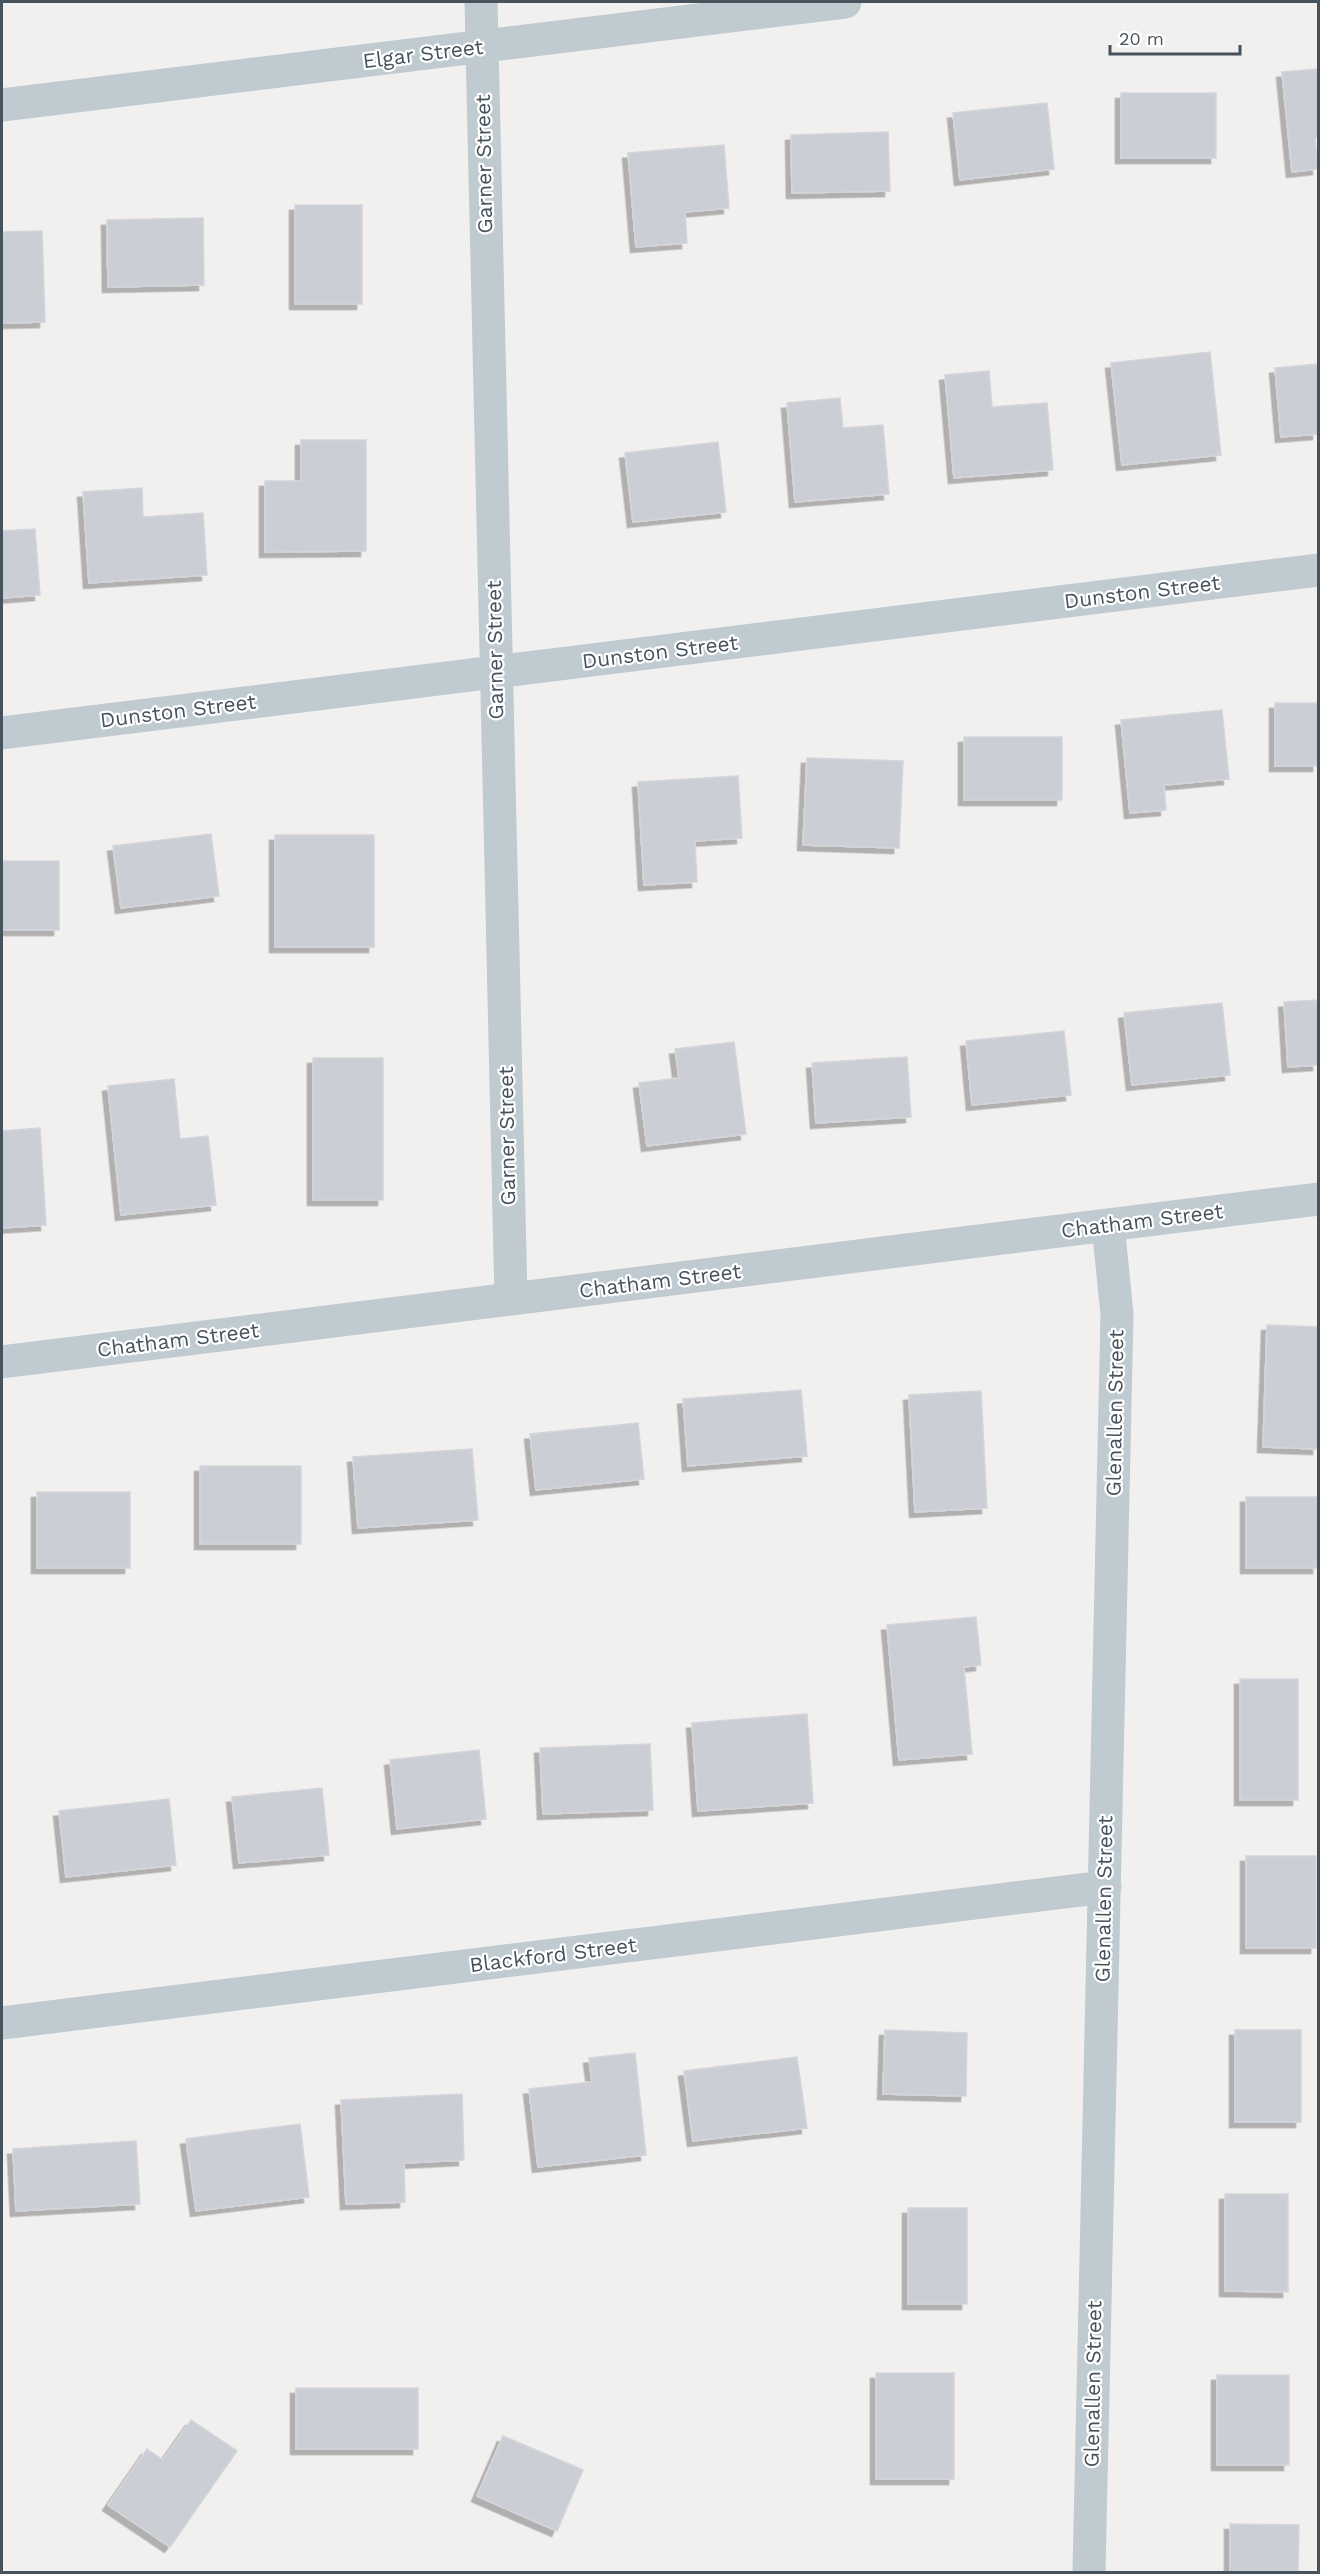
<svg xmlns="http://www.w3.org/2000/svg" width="1320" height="2574" font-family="'Work Sans',sans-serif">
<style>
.building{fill:#cbced4;stroke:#d3d5db;stroke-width:1.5;filter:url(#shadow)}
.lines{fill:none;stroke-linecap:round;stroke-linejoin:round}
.minor{stroke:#bfcad1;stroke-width:33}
.labels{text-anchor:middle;stroke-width:4.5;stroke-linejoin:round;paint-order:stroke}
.street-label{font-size:21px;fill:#46535d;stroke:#fff}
</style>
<defs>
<filter id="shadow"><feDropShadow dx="-5.5" dy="5.5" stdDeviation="0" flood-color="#0004"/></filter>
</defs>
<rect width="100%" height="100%" fill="#f2efef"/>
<!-- building -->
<path class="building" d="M1318,69v68l-3,1 3,31 -26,3 -10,-100z
M1121,93h95v65h-95z
M1047,103l7,66 -94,11 -7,-67z
M888,132l2,59 -98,2 -1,-58z
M724,145l5,63 -44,4 2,31 -51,4 -8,-94z
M295,205h67v99h-67z
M203,218l1,67 -96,2 -1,-67z
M42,231l3,91 -43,1v-91z
M1210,352l11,103 -99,10 -11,-102z
M1318,364v70l-37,3 -6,-69z
M989,371l3,36 55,-4 6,67 -99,8 -9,-103z
M840,398l3,30 40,-3 6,69 -94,8 -8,-99z
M301,440h65v111l-101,1v-71h36z
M718,442l8,70 -93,10 -8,-69z
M142,488l1,29 60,-4 4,62 -118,8 -6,-91z
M35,529l5,66 -38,3v-67z
M1275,703h43v63h-43z
M1222,710l7,69 -65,6 2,25 -36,3 -9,-93z
M964,737h98v63h-98z
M807,758l96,3 -4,87 -96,-3z
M738,776l4,62 -47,3 2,41 -53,3 -6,-103z
M211,834l8,62 -98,12 -8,-62z
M275,835h99v112h-99z
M2,861h57v69h-57z
M1318,1000v65l-30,2 -4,-65z
M1222,1003l8,72 -98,10 -8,-72z
M1064,1031l7,64 -99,10 -6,-64z
M734,1042l12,92 -99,12 -8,-63 40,-5 -4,-29z
M907,1057l4,60 -95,6 -4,-60z
M313,1058h70v142h-70z
M174,1079l6,60 28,-3 8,69 -95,10 -13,-129z
M40,1128l6,97 -44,3v-97z
M1267,1325l51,2v122l-55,-2z
M801,1390l6,66 -119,10 -5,-67z
M981,1391l6,117 -72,4 -6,-117z
M638,1423l6,56 -108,11 -6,-56z
M472,1449l6,71 -120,8 -5,-71z
M200,1466h101v78h-101z
M37,1492h93v76h-93z
M1246,1497h72v71h-72z
M976,1617l5,48 -17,2 8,87 -73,6 -12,-135z
M1240,1679h58v121h-58z
M807,1714l6,89 -115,8 -6,-88z
M650,1744l3,66 -110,4 -3,-66z
M479,1750l7,69 -89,10 -7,-69z
M322,1788l7,67 -90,8 -7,-66z
M169,1799l7,66 -110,12 -7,-66z
M1246,1856h70v92h-70z
M885,2030l82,3 -1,63 -83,-2z
M1235,2030h66v92h-66z
M635,2053l11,102 -108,12 -9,-78 63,-7 -3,-24z
M797,2057l10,71 -114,13 -9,-70z
M462,2094l2,66 -60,3 1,39 -59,2 -5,-104z
M300,2124l9,73 -113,14 -10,-72z
M136,2141l4,63 -124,7 -3,-62z
M1225,2194h63v98l-63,-1z
M908,2208h59v96h-59z
M876,2373h78v106h-78z
M1217,2375h72v90h-72z
M296,2388h122v61h-122z
M191,2420l46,31 -67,96 -62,-42 39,-56 16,11z
M503,2436l80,34 -26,61 -80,-35z
M1230,2524l69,1 -1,47h-68z"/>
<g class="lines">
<!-- minor -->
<path class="minor" d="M481,2l30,1297
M2,105l843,-103
M2,733l1316,-163
M2,1362l1316,-163
M2,2023l1103,-136
M1089,2572l28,-1258 -9,-89"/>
</g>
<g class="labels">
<!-- street labels -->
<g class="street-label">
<text transform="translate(423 54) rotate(-7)" y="7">Elgar Street</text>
<text transform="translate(484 164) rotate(-91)" y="7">Garner Street</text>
<text transform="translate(1142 592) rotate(-7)" y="7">Dunston Street</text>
<text transform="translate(495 650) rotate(-91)" y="7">Garner Street</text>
<text transform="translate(660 652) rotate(-7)" y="7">Dunston Street</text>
<text transform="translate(178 711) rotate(-7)" y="7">Dunston Street</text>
<text transform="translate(507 1136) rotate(-91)" y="7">Garner Street</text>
<text transform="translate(1142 1221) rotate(-7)" y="7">Chatham Street</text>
<text transform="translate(660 1281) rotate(-7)" y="7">Chatham Street</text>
<text transform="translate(178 1340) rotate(-7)" y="7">Chatham Street</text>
<text transform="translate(1115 1413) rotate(-89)" y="7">Glenallen Street</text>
<text transform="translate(1104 1899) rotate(-89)" y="7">Glenallen Street</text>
<text transform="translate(553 1955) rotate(-7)" y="7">Blackford Street</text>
<text transform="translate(1093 2384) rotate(-89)" y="7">Glenallen Street</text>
</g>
</g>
<!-- border -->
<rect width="1320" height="2574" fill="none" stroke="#46535d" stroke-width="6"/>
<!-- scale -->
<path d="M1110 45v9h130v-9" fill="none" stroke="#46535d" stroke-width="3"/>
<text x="1119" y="45" font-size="18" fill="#46535d" stroke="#ffffff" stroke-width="4.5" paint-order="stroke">20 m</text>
</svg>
